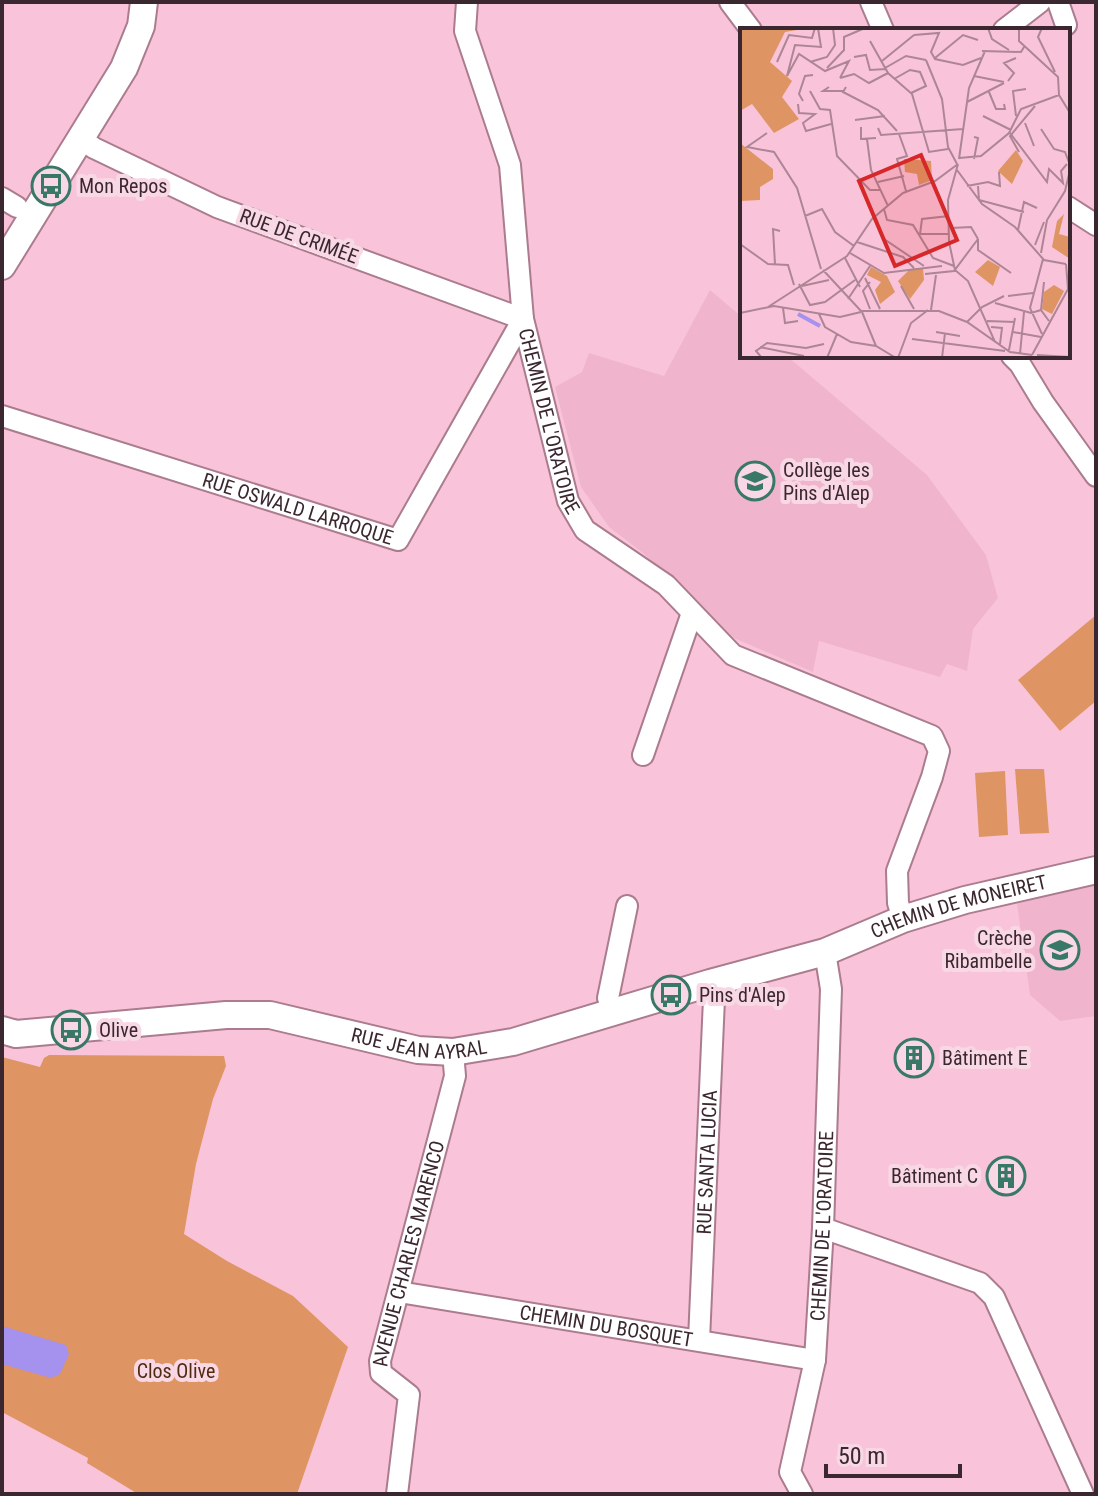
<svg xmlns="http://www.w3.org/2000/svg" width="1098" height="1496" font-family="'Roboto Condensed',sans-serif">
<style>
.built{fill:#f0b5cd}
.green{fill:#df9464}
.water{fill:#a591ee}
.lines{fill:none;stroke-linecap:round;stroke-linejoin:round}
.minor-casing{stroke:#ab7b8e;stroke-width:24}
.major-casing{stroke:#ab7b8e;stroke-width:30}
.minor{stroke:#fff;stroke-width:20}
.major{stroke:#fff;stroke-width:26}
.labels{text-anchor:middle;stroke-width:8;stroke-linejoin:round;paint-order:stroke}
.poi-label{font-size:20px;fill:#3b272f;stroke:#f9d8e5;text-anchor:start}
.street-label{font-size:20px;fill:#3b272f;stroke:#f9d8e5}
.park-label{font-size:20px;fill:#502b12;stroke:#f9d8e5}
.inset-river{fill:none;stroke:#a591ee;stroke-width:4}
.inset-road{fill:none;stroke:#ad8595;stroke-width:2}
.view{fill:#d62828;fill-opacity:0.15;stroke:#d62828;stroke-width:4}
.inset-edge{fill:none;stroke:#3b272f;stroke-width:4}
</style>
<rect width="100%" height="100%" fill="#f9c4d9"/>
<!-- built -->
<path class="built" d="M710,290l32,27v39h45l140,119 59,80 12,43 -25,31 -6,42 -20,-7 -7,13 -121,-36 -6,31 -79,-34 -91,-85 -34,-26 -28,-40 -26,-100 27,-15 7,-19 75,23z
M1096,883v133l-36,5 -30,-26 -13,-91z"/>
<!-- green -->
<path class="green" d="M1096,615v86l-36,30 -42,-51z
M1015,769h29l5,64 -29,1z
M1005,771l3,64 -29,2 -4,-64z
M49,1055l175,1 2,10 -13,33 -17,65 -12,70 43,27 66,35 55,51 -51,147h-159l-51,-31 1,-5 -86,-46v-355l38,10 4,-9z"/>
<!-- water -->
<path class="water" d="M2,1326l64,19 3,9 -9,20 -9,4 -49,-14z"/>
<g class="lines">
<!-- minor casing -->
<g class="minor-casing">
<g id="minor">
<path id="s1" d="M467,2l-2,29 45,134 13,154 45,182 17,29 81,55 67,70 199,81 7,15 -7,26 -35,94 1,32 5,16"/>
<path d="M730,2l21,28"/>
<path d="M871,2l12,28"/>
<path d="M1058,2l8,23"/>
<path d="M1004,30l36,-28"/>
<path d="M2,198l15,9"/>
<path d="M1068,207l28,18"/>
<path d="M1012,356l8,8 23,38 53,74"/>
<path id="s2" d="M2,416l396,124 125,-221 -306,-112 -123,-59 -13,-9"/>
<path d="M643,755l49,-142"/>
<path d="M614,1011l-6,-13 19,-92"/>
<path d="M823,1228l157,55 14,14 89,197"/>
<path id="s3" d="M399,1292l416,68"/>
<path id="s4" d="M699,1340l15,-341 -4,-16"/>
<path id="s5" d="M397,1494l12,-99 -28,-22 -1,-12 75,-285 -2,-24"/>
<path id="s6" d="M802,1494l-12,-22 25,-112 8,-132 8,-239 -6,-37"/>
</g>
</g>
<!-- major casing -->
<g class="major-casing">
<g id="major">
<path d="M2,266l122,-198 17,-42 3,-24"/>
<path id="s7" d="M2,1030l14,4 210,-19h44l148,35 35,2 60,-10 197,-59 115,-31 78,-33 62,-19 131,-30"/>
</g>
</g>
<!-- minor -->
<use href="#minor" class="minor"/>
<!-- major -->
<use href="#major" class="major"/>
</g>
<!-- icons -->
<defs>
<g id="bus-ring" transform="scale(2)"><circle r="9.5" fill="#f9d8e5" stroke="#397866" stroke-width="1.5"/><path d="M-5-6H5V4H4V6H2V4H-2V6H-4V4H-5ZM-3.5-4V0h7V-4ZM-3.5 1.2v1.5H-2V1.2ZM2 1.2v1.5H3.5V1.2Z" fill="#397866"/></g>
<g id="school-ring" transform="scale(2)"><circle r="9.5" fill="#f9d8e5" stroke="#397866" stroke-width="1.5"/><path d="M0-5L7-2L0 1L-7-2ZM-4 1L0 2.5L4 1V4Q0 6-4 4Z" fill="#397866"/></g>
<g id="building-ring" transform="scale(2)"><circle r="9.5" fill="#f9d8e5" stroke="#397866" stroke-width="1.5"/><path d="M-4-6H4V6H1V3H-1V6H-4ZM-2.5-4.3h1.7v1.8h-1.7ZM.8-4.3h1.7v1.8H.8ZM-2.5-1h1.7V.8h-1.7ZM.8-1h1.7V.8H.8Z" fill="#397866"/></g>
</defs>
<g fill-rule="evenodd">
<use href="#bus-ring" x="51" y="186"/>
<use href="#school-ring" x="755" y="481"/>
<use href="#school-ring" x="1060" y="950"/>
<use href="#bus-ring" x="671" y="995"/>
<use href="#bus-ring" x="71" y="1030"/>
<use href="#building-ring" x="914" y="1058"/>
<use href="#building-ring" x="1006" y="1176"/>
</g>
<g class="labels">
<!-- poi labels -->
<g class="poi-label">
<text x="79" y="193">Mon Repos</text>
<text x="783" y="477">Collège les<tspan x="783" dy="23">Pins d'Alep</tspan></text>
<text x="1032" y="945" text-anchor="end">Crèche<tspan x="1032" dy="23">Ribambelle</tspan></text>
<text x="699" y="1002">Pins d'Alep</text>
<text x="99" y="1037">Olive</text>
<text x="942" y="1065">Bâtiment E</text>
<text x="978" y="1183" text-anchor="end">Bâtiment C</text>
</g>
<!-- street labels -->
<g class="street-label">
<text transform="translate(299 236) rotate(20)" y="7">RUE DE CRIMÉE</text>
<text dy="7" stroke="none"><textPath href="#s1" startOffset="430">CHEMIN DE L'ORATOIRE</textPath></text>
<text dy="7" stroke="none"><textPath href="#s2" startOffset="310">RUE OSWALD LARROQUE</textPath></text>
<text dy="7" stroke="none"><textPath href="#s7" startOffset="984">CHEMIN DE MONEIRET</textPath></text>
<text dy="7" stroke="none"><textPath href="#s7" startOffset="422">RUE JEAN AYRAL</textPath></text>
<text dy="7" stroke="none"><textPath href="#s4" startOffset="178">RUE SANTA LUCIA</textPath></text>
<text dy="7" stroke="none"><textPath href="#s6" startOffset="274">CHEMIN DE L'ORATOIRE</textPath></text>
<text dy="7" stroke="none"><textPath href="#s5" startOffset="258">AVENUE CHARLES MARENCO</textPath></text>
<text dy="7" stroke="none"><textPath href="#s3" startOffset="210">CHEMIN DU BOSQUET</textPath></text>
</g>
<!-- park labels -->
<g class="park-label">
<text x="176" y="1378">Clos Olive</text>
</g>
</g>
<!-- overview -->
<g transform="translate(740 28)">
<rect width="330" height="330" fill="#f9c4d9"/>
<path d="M0,0h69l-24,4 -15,30 22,19 -10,16 17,22 -25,14 -22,-29 -12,7zM0,115l33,26v10l-13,8v13l-20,1zM276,122l7,11 -11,23 -14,-13zM164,131l27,2 1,19 -13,5 -2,-11 -12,-2zM324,186l-5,20 11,3v22l-18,-12 5,-26zM248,232l12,7 -7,19 -18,-14zM131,239l16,9 8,16 -15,12 -5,-14 6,-8 -14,-7zM183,240l1,12 -14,19 -12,-18 12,-12zM314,257l10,6 -12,23 -10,-5 2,-17z" fill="#df9464"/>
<path class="inset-river" d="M58,286l22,12"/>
<path class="inset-road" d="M78,0l3,19 -26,-2 -8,31 12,-22 26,17 24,-10 -9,17M248,0l4,11 17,11M279,0v13l39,36 1,18M302,0l-4,9 17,35M174,7l25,-2 -8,19 4,7 28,6 18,-7M130,13l18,32 24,21 17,58 19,-3M242,23l39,1 3,-5M114,29l12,-2 4,15 16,-1M195,30l28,-23 15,5M186,32l16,39 6,48 9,17M142,33l32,-26M37,34l12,-27 23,3 3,-10M70,34l17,-5 8,-12 -2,-17M87,40l17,-18v-13l21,-9M145,40l21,-12 20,4M234,48l30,6M100,50l14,-4 15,9 19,-10M154,51l16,-9 10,2 6,14 -15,7M268,53l6,-8 -10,-10 12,-5M89,59l-6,4h20M106,59l-3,5 35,18 19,21M70,63l10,18 10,1 7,46 33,34h11M249,64l7,17h9l-1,-5M63,73l-4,-7 6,-18 8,-1M227,74l37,-19M58,76l1,9 16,1 -12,9 3,8 25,-7M243,88l28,14M276,88l-3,-25 13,-2M115,92l30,-4M285,95l9,23M121,99v12l15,-1M138,100l3,7 82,-6M301,101l13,20 11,3 5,13M27,105l-20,14 27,5 23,36 24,81M270,105l37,49 2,-13 14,14 -2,-12 6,-7M159,106l8,22 -10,3 9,32M234,109l4,1 -4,21M127,111l4,31 17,36M279,124l-9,-16 25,-30M219,130l22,-2 28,-23 12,-24 38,-14 11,18M219,131l10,-71 16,-37M218,136l-10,36 1,42 6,28 13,11 27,61M217,142l25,34 33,23 29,33 22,4M138,154l26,-6M227,158l21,-4 12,4 -1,-14M238,158l1,14 45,12M144,181l3,11 26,5 20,33 21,8M65,188l17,-7 13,23 19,14M209,188l-27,3 -2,15h29M211,200l20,-1 7,12M278,202l6,-28 13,6M144,211l40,27M238,211v11l33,23M117,214l46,15 11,11M0,216l28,20 20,1 6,20M295,217l9,-23M110,225l34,20 58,-7M301,225l6,-33 18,-29 5,-21M105,230l15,29M35,236l-2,-35 7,2M83,242l38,41M185,246l29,-3 24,-32M125,250l15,31M130,254l-7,9 7,18M304,254l-3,28 8,11M59,256l11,21 15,-3 30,-22M62,258l27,-6M161,258l13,23M268,268l25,-3M108,271l22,-33M255,275l36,10 10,-3M28,279l79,-51 25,-37 31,-26 32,-12 23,-17M43,280l2,15 13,-2M191,282l5,-35M121,283h78l28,11 43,30 22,3M122,284l14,34M0,285l34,-7 66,11 21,-5M79,286l6,13 26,15 25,4 20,12M247,293l28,1M227,294l15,-15 22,-11M251,299l11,1 -2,16M196,304l24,4M273,304l28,5M302,306l-12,-26 13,-49M172,311l93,12M20,319l44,9M269,322l6,-32M280,326l4,-42M292,327l36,-66 -2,-25M297,327l33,2M22,330l-6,-7 11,-8 39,5 18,-4M87,330l10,-24M158,330l13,-35 17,-13M202,330l3,-25"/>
<path class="view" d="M181,127l36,85 -62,26 -36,-85z"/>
<rect width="330" height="330" class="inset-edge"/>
</g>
<!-- border -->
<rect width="1098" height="1496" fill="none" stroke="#3b272f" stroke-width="8"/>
<!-- scale -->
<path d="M826 1464v12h134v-12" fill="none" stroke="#3b272f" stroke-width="4"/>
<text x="838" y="1464" font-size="24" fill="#3b272f" stroke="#f9d8e5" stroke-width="6" paint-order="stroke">50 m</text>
</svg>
